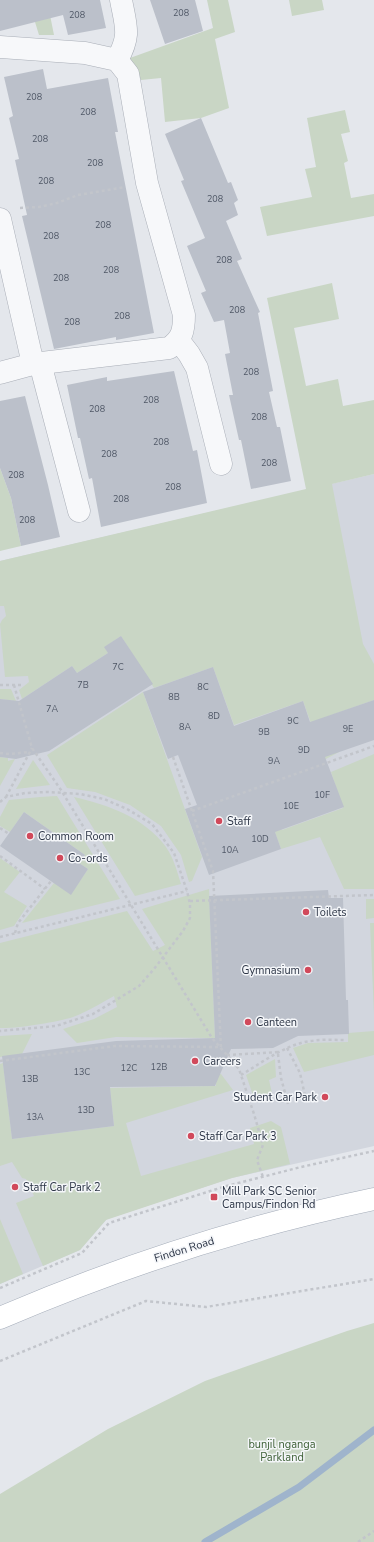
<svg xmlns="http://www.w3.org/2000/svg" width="374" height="1542" font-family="'Nunito Sans',sans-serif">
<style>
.built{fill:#d2d6de}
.green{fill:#c9d6c5}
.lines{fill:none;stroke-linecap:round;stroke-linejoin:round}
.stream{stroke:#9fb4cc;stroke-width:7}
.building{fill:#bbc0ca}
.minor-casing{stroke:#a9aeb7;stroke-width:23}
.major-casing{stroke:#a3abb8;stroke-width:23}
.path{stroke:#c2c5cb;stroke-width:2.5;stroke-dasharray:3 3;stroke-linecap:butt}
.minor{stroke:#f7f8fa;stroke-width:22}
.major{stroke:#fff;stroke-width:22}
.poi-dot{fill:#d1495b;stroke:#f4f6f9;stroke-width:1.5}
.labels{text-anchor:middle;stroke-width:3;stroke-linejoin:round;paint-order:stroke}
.number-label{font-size:9px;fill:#4f5766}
.poi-label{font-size:11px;fill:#2b3445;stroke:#f4f6f9;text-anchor:start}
.street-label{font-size:11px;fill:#2b3445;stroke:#f4f6f9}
.park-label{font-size:11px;fill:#3f6138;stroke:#f4f6f9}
</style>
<rect width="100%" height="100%" fill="#e4e7ec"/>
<!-- built -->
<path class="built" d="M374,474v672l-142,32 -125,41 -27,31 -80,34v-723z"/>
<!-- green -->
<path class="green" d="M47,0l7,35h-15l-4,-13z
M207,0h21l7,32 -20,7 14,69 -28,10 -36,4 -4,-44 -20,2 -11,-22 83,-30z
M289,0h33l2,10 -32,6z
M345,110l5,22 -9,2 7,27 -4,2 7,35 23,-4v22l-107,20 -7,-29 52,-10 -7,-28 11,-2 -9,-49z
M332,283l7,36 -45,9 12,58 32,-7 5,27 31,-6v74l-42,10 31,160 11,20v36l-48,17 13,35 -15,8 -21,-59 -69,24 -21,-58 -59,21 -33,-52 -16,11 3,6 -31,20 -5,-7 -50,33 -3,-9 10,-8 -1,-6 -23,1 -5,-53 2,-4 4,-4 -2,-10h-4v-45l306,-72 -39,-191z
M0,468l11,30 10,48 -21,5z
M0,689h11l5,12 -16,-2z
M143,692l59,165 -10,24 -3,1 -8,-27 -20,-29 -31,-21 -35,-13 -28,-4 -20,-33z
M374,754v135h-30l-24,-52 -39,12 -19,-53 7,-2 13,36 61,-22 -12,-36z
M0,757l8,1v3l7,-2 -15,27z
M33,760l17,25 -34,4z
M57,796l63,103 -98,24 32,-40 17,11 17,-25 -9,-6 6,-8 -61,-43 -14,20 -10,-6v-9l9,-17 31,-3z
M74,797c34,8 70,20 92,50 8,12 11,24 15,37l-46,12z
M0,858l20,14 -16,20 23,14 -13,20 -14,4z
M209,889l6,149 -99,-1 -39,6 -14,-14 31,-10 23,-12 -3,-11c-13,7 -27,16 -41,21 -15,5 -58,12 -73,11v-85l127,-32 26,40 12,-6 -23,-36z
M366,899h8v19l-8,1z
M370,923h4v91z
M374,1031v24l-70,17 -11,-24 15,-5 40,-1v-9z
M32,1034l-10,20 -22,3v-21z
M275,1059l1,18 -7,3 3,13 -5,1 1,4 -13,3 -9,-26z
M3,1063l9,76 102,-13 -4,-38 106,-2v-12h5l12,16 -107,33 15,53 113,-32 -4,-16 21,-7 10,6 9,37 -58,14 -126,42 -26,30 -37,16 -27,-63 18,-7 -8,-17 -4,-1 -10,-16 -12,4v-102z
M0,1219l23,55 -23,10z
M374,1323v219h-374v-48l108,-65 97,-48 142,-50z"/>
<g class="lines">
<!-- stream -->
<path class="stream" d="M205,1542l94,-55 75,-57"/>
</g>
<!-- building -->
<path class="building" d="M0,0h100l6,28 -38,7 -5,-20 -63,16z
M150,0h45l8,31 -38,13z
M43,69l4,20 61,-11 10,54h-3l39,201 -38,7v-3l-62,12 -32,-133 5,-1 -12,-55 4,-1 -10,-41 4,-2 -9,-39z
M201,118l27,65 3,-1 7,18 -4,3 4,12 -12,6 16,38 -5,2 23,51 -2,1 15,78 -4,1 8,35h3l11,54 -40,8 -10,-49h-2l-10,-45h4l-8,-41 5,-1 -6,-33 -10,2 -13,-29 5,-2 -19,-45 18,-8 -24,-57 3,-1 -19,-46z
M174,371l19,80 4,-1 10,53 -106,24 -9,-49 -3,1 -9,-41h-2l-11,-53 40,-8v4z
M25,396l23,89 12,52 -39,9 -10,-48 -11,-30v-67z
M121,636l32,48 -104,67 -33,8 -16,-2v-58l19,2 53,-35 5,7 31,-20 -4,-6z
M213,667l21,59 69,-25 7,21 64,-22v40l-49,17 19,50 -69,25 6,17 -72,26 -24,-66 12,-4 -19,-50 -10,4 -25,-67z
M24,812l61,43 -6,8 9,6 -17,26 -71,-49z
M328,890l1,8h14l3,102h2l1,34 -51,2 -25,12 -42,1 -16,37 -105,1 4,39 -102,13 -10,-83 114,-15 99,-3 -6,-142z"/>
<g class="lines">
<!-- minor casing -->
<g class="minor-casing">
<path id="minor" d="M0,47l85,6 32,7 11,14 19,109 37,132c0,16 -2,24 -15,33l-136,16 -33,9
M117,60c14,-25 9,-33 4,-60
M0,219l33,145
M179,341l10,13 8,14 24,96
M40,363l39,148"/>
</g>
<!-- major casing -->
<g class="major-casing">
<path id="major" d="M0,1318c121,-52 245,-92 374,-119"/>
</g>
<!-- path -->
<path class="path" d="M20,208l19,-1 18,-4 21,-8 47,-8
M0,685h23
M14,685l18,63 29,42 151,248 27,31 15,45 9,31 -6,15 6,17
M0,753l9,1 21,-2
M173,757l40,114 8,178
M6,797l26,-49
M0,802l6,-5 19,-4 23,-1 32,2 24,5 23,10 25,15 22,29 13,38 3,13v14l-7,13 -29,38 -15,17 -46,28 -37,12 -56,5
M192,811l182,-65
M0,828l9,6
M0,856l45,33
M190,901l184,-6
M15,933l3,-10 33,-42
M0,937l187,-46
M287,1048l13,25 6,27
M278,1054l3,24 7,26
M227,1055l53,-3
M0,1061l115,-15 103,1
M241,1075c22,-13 45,-31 70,-34 12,-2 24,-1 35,-1
M0,1288l82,-35 27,-30 114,-36 78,-20 73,-16
M0,1361l146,-60 60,6 168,-28
M358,1542l16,-11"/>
<!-- minor -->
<use href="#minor" class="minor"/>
<!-- major -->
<use href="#major" class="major"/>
</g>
<!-- markers -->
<g class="poi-dot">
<circle cx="219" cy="821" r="4"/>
<circle cx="30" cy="836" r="4"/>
<circle cx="60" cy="858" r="4"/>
<circle cx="306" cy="912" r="4"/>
<circle cx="308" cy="970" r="4"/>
<circle cx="248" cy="1022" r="4"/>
<circle cx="195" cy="1061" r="4"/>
<circle cx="325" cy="1097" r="4"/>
<circle cx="191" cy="1136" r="4"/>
<circle cx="15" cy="1187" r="4"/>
<rect x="210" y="1193" width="8" height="8" rx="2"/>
</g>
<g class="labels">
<!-- number labels -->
<g class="number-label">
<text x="181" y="16">208</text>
<text x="77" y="18">208</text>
<text x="34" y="100">208</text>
<text x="88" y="115">208</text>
<text x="40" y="142">208</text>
<text x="95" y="166">208</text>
<text x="46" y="184">208</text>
<text x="215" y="202">208</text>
<text x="103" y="228">208</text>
<text x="51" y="239">208</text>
<text x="224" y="263">208</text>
<text x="111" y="273">208</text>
<text x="61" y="281">208</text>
<text x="237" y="313">208</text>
<text x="122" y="319">208</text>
<text x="72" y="325">208</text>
<text x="251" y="375">208</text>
<text x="151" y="403">208</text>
<text x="97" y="412">208</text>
<text x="259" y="420">208</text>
<text x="161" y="445">208</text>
<text x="109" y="457">208</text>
<text x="269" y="466">208</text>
<text x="16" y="478">208</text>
<text x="173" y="490">208</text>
<text x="121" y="502">208</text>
<text x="27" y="523">208</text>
<text x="118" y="670">7C</text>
<text x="83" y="688">7B</text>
<text x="203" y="690">8C</text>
<text x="174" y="700">8B</text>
<text x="52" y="712">7A</text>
<text x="214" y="719">8D</text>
<text x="293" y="724">9C</text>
<text x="185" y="730">8A</text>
<text x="348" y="732">9E</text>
<text x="264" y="735">9B</text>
<text x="304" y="753">9D</text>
<text x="274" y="764">9A</text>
<text x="322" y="798">10F</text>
<text x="291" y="809">10E</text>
<text x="260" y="842">10D</text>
<text x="230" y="853">10A</text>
<text x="159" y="1070">12B</text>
<text x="129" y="1071">12C</text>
<text x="82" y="1075">13C</text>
<text x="30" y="1082">13B</text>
<text x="86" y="1113">13D</text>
<text x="35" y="1120">13A</text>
</g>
<!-- poi labels -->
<g class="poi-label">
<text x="227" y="825">Staff</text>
<text x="38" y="840">Common Room</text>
<text x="68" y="862">Co-ords</text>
<text x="314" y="916">Toilets</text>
<text x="300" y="974" text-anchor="end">Gymnasium</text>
<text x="256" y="1026">Canteen</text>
<text x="203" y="1065">Careers</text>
<text x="317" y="1101" text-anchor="end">Student Car Park</text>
<text x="199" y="1140">Staff Car Park 3</text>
<text x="23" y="1191">Staff Car Park 2</text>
<text x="222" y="1195">Mill Park SC Senior<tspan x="222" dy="13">Campus/Findon Rd</tspan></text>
</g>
<!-- street labels -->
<g class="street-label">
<text transform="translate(184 1249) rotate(-17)" y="4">Findon Road</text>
</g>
<!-- park labels -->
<g class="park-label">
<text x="282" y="1448">bunjil nganga<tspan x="282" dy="13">Parkland</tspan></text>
</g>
</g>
</svg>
